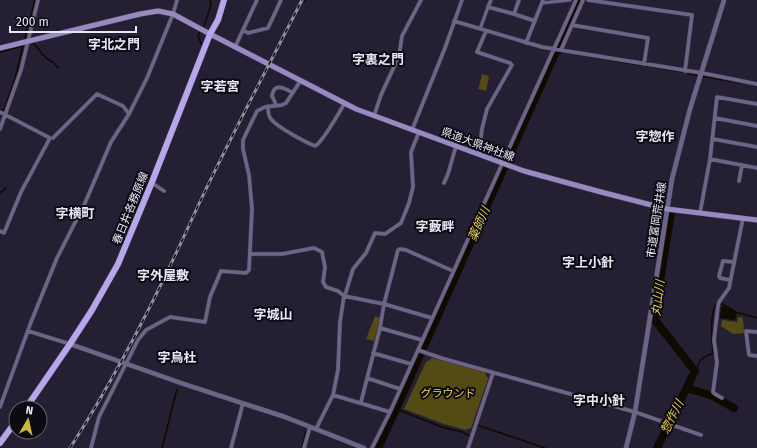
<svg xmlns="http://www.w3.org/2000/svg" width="757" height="448" font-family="'Fira Sans','Noto Sans JP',sans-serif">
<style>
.park{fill:#544a14}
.water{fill:#0f0900}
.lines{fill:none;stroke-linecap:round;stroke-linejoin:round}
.stream{stroke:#0f0900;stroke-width:1.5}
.river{stroke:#0f0900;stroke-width:8}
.pedestrian-casing{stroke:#403b4e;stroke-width:4}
.minor-casing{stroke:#403b4e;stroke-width:4.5}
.tertiary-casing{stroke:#403b4e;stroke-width:5.5}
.secondary-casing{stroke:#403b4e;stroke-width:6}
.primary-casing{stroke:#403b4e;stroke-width:7}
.pedestrian{stroke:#6c6587;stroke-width:3}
.minor{stroke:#6c6587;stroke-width:3.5}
.tertiary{stroke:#6c6587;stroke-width:4.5}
.secondary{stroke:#968ac0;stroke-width:5}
.primary{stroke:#b6a7ed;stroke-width:6}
.rail-casing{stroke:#928f9f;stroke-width:3}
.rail{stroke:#0c0b13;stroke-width:1.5;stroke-dasharray:4.5;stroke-linecap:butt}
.labels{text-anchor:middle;stroke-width:4;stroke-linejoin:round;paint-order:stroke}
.street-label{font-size:11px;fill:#e9e7f5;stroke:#0c0b13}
.park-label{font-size:11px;fill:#f1d757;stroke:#0c0b13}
.water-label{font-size:12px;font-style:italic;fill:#e9cf4e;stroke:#0c0b13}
.quarter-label{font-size:13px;font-weight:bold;fill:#e9e7f5;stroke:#0c0b13}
</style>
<rect width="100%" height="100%" fill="#241f33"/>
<!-- park -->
<path class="park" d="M482,74l7,2 -3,15 -8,-2 2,-6h1h-1z
M375,316l6,2 -7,23 -8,-2z
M738,317l5,1 1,15 -11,1 -12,-8 1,-6 15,2z
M432,358l53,14 3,7 -17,49 -5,2 -22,-6 -40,-15 22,-47z"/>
<!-- water -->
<path class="water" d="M723,306l14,7 -2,7 -15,-2 1,-11z"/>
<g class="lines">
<!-- stream -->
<path class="stream" d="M305,2l1,-2
M204,26l7,-21 -1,-5
M200,31l-2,6 4,8
M25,38l10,-38
M32,43l2,1 12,14 8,5 4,5
M0,52l23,-6 -8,33 -11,31h-4
M560,53l4,-1
M586,56l97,16
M689,74l52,9
M0,193l6,-5
M695,371c7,-14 5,-12 18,-18 -1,-15 -4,-35 3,-49h6l14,8 21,6
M396,409l46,18 20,5 10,5
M477,425l68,23
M162,448l15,-59
M302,448l4,-17"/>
<!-- river -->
<path class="river" d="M687,388l26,8 21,12
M378,448l18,-39 183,-409
M657,448l38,-77 -41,-52 17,-107"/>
<!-- pedestrian casing -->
<g class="pedestrian-casing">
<path id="pedestrian" d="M542,3l28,-3
M480,29l8,-22"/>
</g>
<!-- minor casing -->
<g class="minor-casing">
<path id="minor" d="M491,0l-3,7 26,7 21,7
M588,0l104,15 -7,56
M514,14l5,-14
M454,21l88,26 160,26 55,11
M572,25l76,13 -4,26
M243,30l5,3 20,-5 13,-28
M526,43l17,-43
M235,47l22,-47
M561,50l22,-50
M268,106c0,5 0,10 3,13 6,8 34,23 44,27 8,-4 24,-34 30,-43
M275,106v-4l-3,-6c2,-14 12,-8 21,-3
M0,112l50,26 -29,54 -17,41 -4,-2
M374,116l7,-21 18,-39 3,-20 19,-36
M715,118l42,8
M0,129l21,-59 17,-70
M412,130l33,-82 17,-48
M53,138l44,-44 26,12 6,8
M713,139l44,8
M479,154l3,-25 5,-20 25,-44 -2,-2 -33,-11 9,-21
M710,159l47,9
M739,181l3,-16
M152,183l12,8
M444,183l4,-9 8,-28
M700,213l10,-54 7,-62 40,7
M251,254h31l32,-6 8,4 3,15 -2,15 3,5 12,4 6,5 40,8 -4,24 -19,74
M730,280l-10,-2 -1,-2 4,-15 11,1
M432,318l-48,-14 14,-54 2,-1 6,1 47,21
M380,328l42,12
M28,331l42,13
M757,332l-11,-1 3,24 8,1
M418,350l23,8 194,54 66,23
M373,353l38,11
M367,378l33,11
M333,395l57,17
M722,398l-7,-4 -2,-2 4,-30 -3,-22 4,-34 1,-4 10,-14 14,-70
M0,407l31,-85 26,-64 28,-55 26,-61 18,-28 18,-36 26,-64 4,-14
M316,429l17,-34 5,-25 2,-48 4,-26 2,-4 7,-23 13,-16 9,-20 10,1 16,-11 8,-20 4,-16 -2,-35 8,-20
M91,448l8,-31 39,-77 8,-10 24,-13 35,5 5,-25 11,-26 25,2 3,-3 3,-61 -3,-34 -6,-26v-9l14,-29 8,-4 17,-2 4,-2 15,-23
M231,448l12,-45
M304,448l6,-21
M372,448l18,-36 186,-412
M468,448l25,-75"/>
</g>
<!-- tertiary casing -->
<g class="tertiary-casing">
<path id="tertiary" d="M70,344l111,39 104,34 79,31
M626,448l9,-36 37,-233 18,-70 34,-109"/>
</g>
<!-- secondary casing -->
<g class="secondary-casing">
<path id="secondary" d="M0,48l140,-34 18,-3 15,3 37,20 146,75 168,62 77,21 66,17 90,11"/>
</g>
<!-- primary casing -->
<g class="primary-casing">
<path id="primary" d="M26,408l44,-64 22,-34 26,-46 34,-82 58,-148 8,-14 6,-20
M0,443l16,-22"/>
</g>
<!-- pedestrian -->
<use href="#pedestrian" class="pedestrian"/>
<!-- minor -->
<use href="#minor" class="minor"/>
<!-- tertiary -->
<use href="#tertiary" class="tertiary"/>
<!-- secondary -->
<use href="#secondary" class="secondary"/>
<!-- primary -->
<use href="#primary" class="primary"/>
<!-- rail casing -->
<g class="rail-casing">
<path id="rail" d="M70,448c49,-76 90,-158 127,-240 33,-70 70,-139 105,-208"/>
</g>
<!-- rail -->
<use href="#rail" class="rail"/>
</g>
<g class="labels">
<!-- street labels -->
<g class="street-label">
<text transform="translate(478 144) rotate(20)" y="4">県道大県神社線</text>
<text transform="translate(130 208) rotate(-68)" y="4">春日井各務原線</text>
<text transform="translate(656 220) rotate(-81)" y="4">市道富岡荒井線</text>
</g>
<!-- park labels -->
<g class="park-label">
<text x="448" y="397">グラウンド</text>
</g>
<!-- water labels -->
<g class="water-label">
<text transform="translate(479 224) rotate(-66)" y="4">薬師川</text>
<text transform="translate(658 298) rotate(-83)" y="4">丸山川</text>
<text transform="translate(672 417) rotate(-63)" y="4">惣作川</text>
</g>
<!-- quarter labels -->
<g class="quarter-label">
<text x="114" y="49">字北之門</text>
<text x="378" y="64">字裏之門</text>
<text x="220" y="91">字若宮</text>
<text x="655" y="141">字惣作</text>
<text x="75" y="218">字横町</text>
<text x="435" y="231">字藪畔</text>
<text x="588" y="267">字上小針</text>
<text x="163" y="280">字外屋敷</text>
<text x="273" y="319">字城山</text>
<text x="177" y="362">字烏杜</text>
<text x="599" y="405">字中小針</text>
</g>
</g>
<!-- north arrow -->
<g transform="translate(28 420) rotate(9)"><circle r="19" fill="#0c0b13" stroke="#64636d"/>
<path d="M0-3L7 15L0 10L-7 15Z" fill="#d0b736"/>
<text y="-6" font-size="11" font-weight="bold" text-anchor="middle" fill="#e9e7f5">N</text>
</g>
<!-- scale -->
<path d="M10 26v6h126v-6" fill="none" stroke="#e9e7f5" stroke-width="2"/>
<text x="16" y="26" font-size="12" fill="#e9e7f5" stroke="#0c0b13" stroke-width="3" paint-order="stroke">200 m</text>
</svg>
